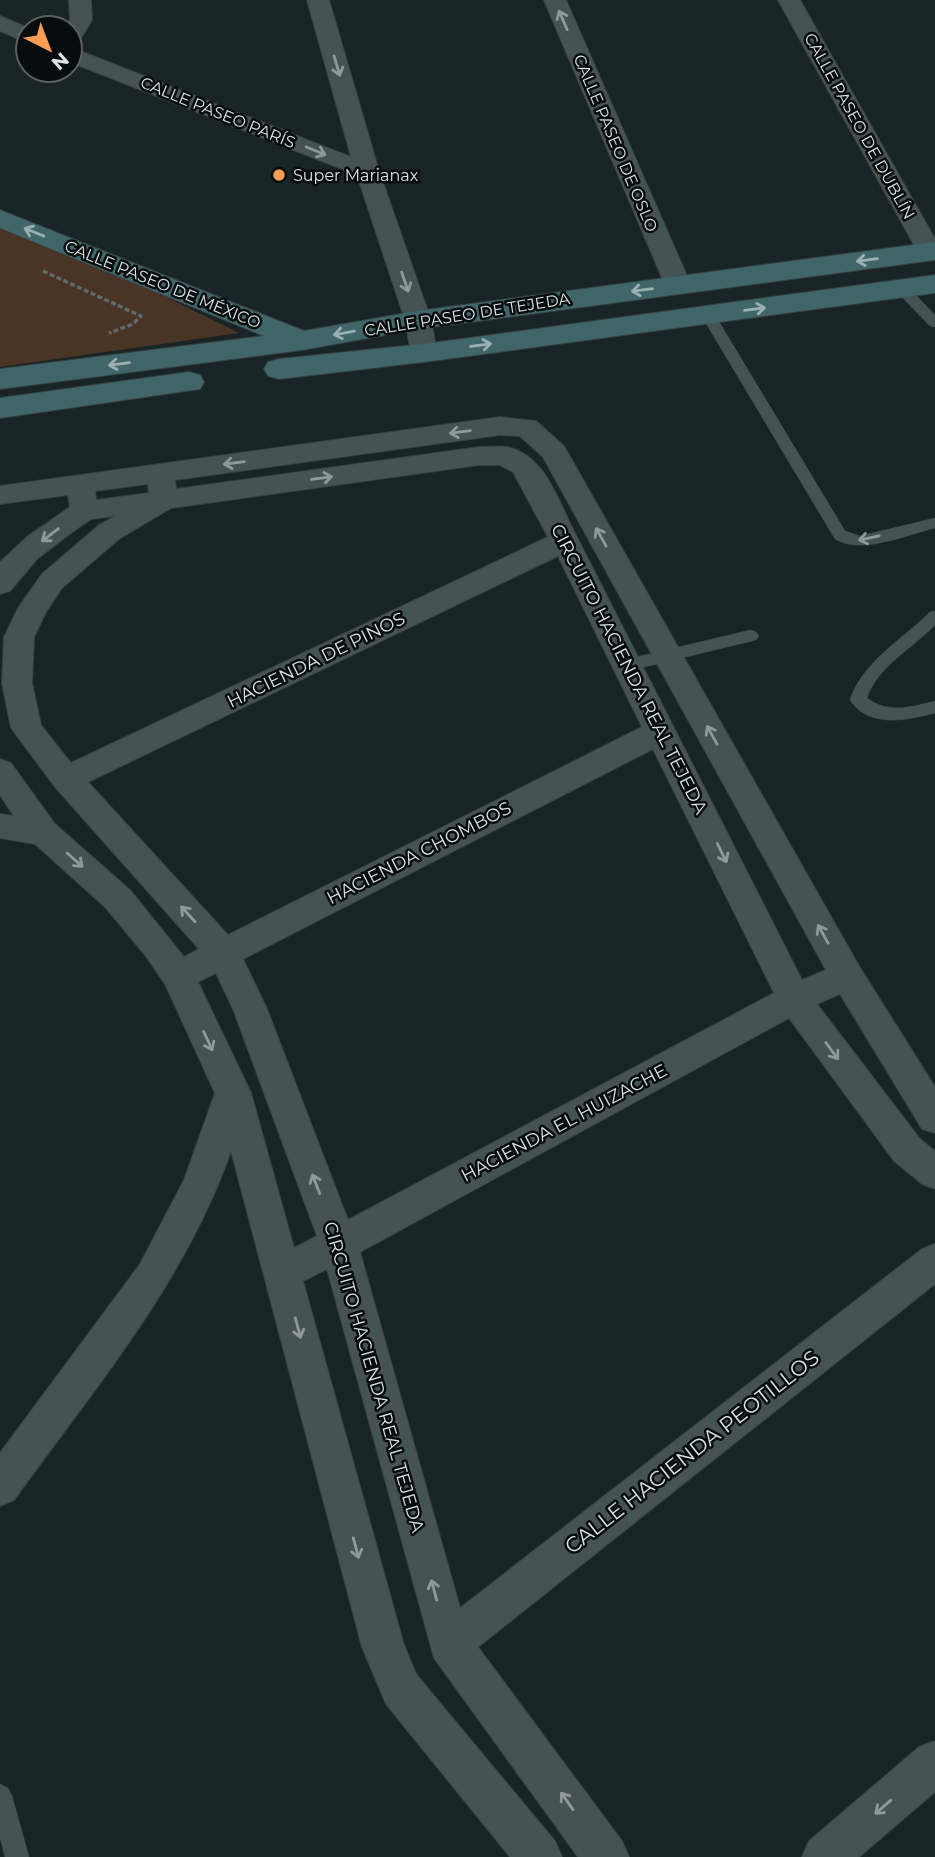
<svg xmlns="http://www.w3.org/2000/svg" width="935" height="1857" font-family="Montserrat,sans-serif">
<style>
.green{fill:#493425}
.lines{fill:none;stroke-linecap:round;stroke-linejoin:round}
.lane-casing{stroke:#374041;stroke-width:1}
.street-casing{stroke:#374041;stroke-width:2}
.secondary-casing{stroke:#374041;stroke-width:2}
.path{stroke:#606a6b;stroke-width:3.5;stroke-dasharray:5 2.5;stroke-linecap:butt}
.lane{fill:#455354;fill-rule:evenodd}
.street{fill:#455354;fill-rule:evenodd}
.secondary{fill:#406669;fill-rule:evenodd}
.oneway{stroke:#909a9c}
.oneway2{stroke:#9cb0b2}
.poi-dot{fill:#fd9d54;stroke:#070c0c;stroke-width:2.5}
.labels{text-anchor:middle;stroke-width:5;stroke-linejoin:round;paint-order:stroke}
.far-street-label{font-size:16px;fill:#dae2e3;stroke:#070c0c}
.far-poi-label{font-size:16px;fill:#dae2e3;stroke:#070c0c;text-anchor:start}
.street-label{font-size:18px;fill:#dae2e3;stroke:#070c0c}
.near-street-label{font-size:21px;fill:#dae2e3;stroke:#070c0c}
</style>
<rect width="100%" height="100%" fill="#182425"/>
<!-- green -->
<path class="green" d="M0,223l132,57 107,53 -239,34z"/>
<g class="lines">
<!-- lane casing -->
<g class="lane-casing">
<path id="lane" d="M902,285l5,1 28,29v12l-5,-1 -33,-34v-6z
M708,311l7,4 130,216 15,5 75,-18v10c-28,7 -75,27 -100,11l-134,-224z
M935,611v14c-22,23 -58,42 -68,73 21,16 44,9 68,3v12c-28,7 -66,16 -85,-13 13,-39 52,-60 80,-88z
M751,630l5,2 3,4 -3,4 -128,31 -8,-6 8,-6z
M0,1784l8,4 4,8 17,61h-24l-5,-19z"/>
</g>
<!-- street casing -->
<g class="street-casing">
<path id="street" d="M69,0h22l1,20 -14,23 -8,2v-17h-5l5,-8z
M307,0h22l50,171 52,149 6,33 -4,6 -9,2 -9,-2 -4,-6 -6,-33 -48,-145 -287,-113v-15l281,110z
M544,0h22l125,285 -4,5 -9,3 -9,-3 -4,-5z
M778,0h22l135,239v19l-14,-1 -3,-5z
M0,16l28,12v15l-28,-12z
M500,417l36,4 28,25 295,520 76,121v46l-13,-4 -82,-135 -23,10 103,135 15,12v38l-13,-5 -28,-23 -105,-143 -429,234 100,356 462,-359 13,-5v40l-457,363 144,194 7,16h-51l-144,-199 -107,-389 -24,12 101,364 12,29 139,167 7,16h-52l-124,-153 -24,-57 -131,-496c-45,130 -137,238 -217,349l-14,6v-53l140,-189 44,-84 31,-87 -50,-109 -20,-29 -39,-47 -71,-64 -35,-6v-24l14,2 -14,-21v-36l11,4 44,61 75,66 54,67 15,-8 -144,-162 -44,-59 -9,-45 2,-46 14,-29 24,-34 57,-49 16,-9 -24,3 -20,14 -34,26 -27,32 -10,3v-32l28,-26 42,-29 -2,-12 -68,9v-18zM500,435l20,1 23,21 283,513 -24,10 -223,-439c-18,-31 -31,-86 -72,-94 -9,-1 -19,0 -28,0l-303,42 -1,-9zM479,465h21l13,7 35,65 -477,226 -30,-38 -9,-42 2,-46 12,-25 16,-24 57,-49 52,-31zM148,484l1,9 -53,7 -1,-9zM558,556l84,171 -414,208 -140,-153zM653,749l121,244 -426,227 -81,-211 -24,-50zM216,973l17,36 84,227 -23,12 -43,-155 -53,-111z
M935,1741v51l-76,65h-57l7,-16 110,-94z"/>
</g>
<!-- secondary casing -->
<g class="secondary-casing">
<path id="secondary" d="M0,210l304,121 114,-20 517,-69v18l-517,69 -116,21 -302,39v-20l264,-33 -264,-108z
M935,275v18l-511,69 -145,17 -11,-3 -4,-7 4,-7 11,-3 145,-15z
M189,372l11,3 4,7 -4,7 -200,29v-20z"/>
</g>
<!-- path -->
<path class="path" d="M43,271l98,45 -8,8 -24,9"/>
<!-- lane -->
<use href="#lane" class="lane"/>
<!-- street -->
<use href="#street" class="street"/>
<!-- secondary -->
<use href="#secondary" class="secondary"/>
</g>
<!-- one-way arrows -->
<defs><path id="oneway-shaft" d="M-6 0H5M1.5-3L5.5 0L1.5 3" fill="none" stroke-width="1.6" stroke-linecap="round" stroke-linejoin="round" transform="scale(1.75)"/></defs>
<g class="oneway">
<use href="#oneway-shaft" transform="translate(563 20) rotate(-113)"/>
<use href="#oneway-shaft" transform="translate(337 66) rotate(74)"/>
<use href="#oneway-shaft" transform="translate(316 151) rotate(22)"/>
<use href="#oneway-shaft" transform="translate(405 282) rotate(71)"/>
<use href="#oneway-shaft" transform="translate(460 432) rotate(172)"/>
<use href="#oneway-shaft" transform="translate(234 463) rotate(172)"/>
<use href="#oneway-shaft" transform="translate(322 478) rotate(-8)"/>
<use href="#oneway-shaft" transform="translate(50 535) rotate(143)"/>
<use href="#oneway-shaft" transform="translate(601 537) rotate(-119)"/>
<use href="#oneway-shaft" transform="translate(869 538) rotate(168)"/>
<use href="#oneway-shaft" transform="translate(712 735) rotate(-119)"/>
<use href="#oneway-shaft" transform="translate(722 853) rotate(64)"/>
<use href="#oneway-shaft" transform="translate(75 860) rotate(42)"/>
<use href="#oneway-shaft" transform="translate(188 914) rotate(-132)"/>
<use href="#oneway-shaft" transform="translate(823 934) rotate(-119)"/>
<use href="#oneway-shaft" transform="translate(208 1041) rotate(65)"/>
<use href="#oneway-shaft" transform="translate(832 1051) rotate(54)"/>
<use href="#oneway-shaft" transform="translate(316 1184) rotate(-111)"/>
<use href="#oneway-shaft" transform="translate(298 1328) rotate(75)"/>
<use href="#oneway-shaft" transform="translate(356 1548) rotate(75)"/>
<use href="#oneway-shaft" transform="translate(434 1590) rotate(-105)"/>
<use href="#oneway-shaft" transform="translate(567 1801) rotate(-125)"/>
<use href="#oneway-shaft" transform="translate(883 1807) rotate(139)"/>
</g>
<g class="oneway2">
<use href="#oneway-shaft" transform="translate(34 232) rotate(-158)"/>
<use href="#oneway-shaft" transform="translate(867 260) rotate(172)"/>
<use href="#oneway-shaft" transform="translate(642 290) rotate(173)"/>
<use href="#oneway-shaft" transform="translate(755 309) rotate(-8)"/>
<use href="#oneway-shaft" transform="translate(344 333) rotate(170)"/>
<use href="#oneway-shaft" transform="translate(481 345) rotate(-8)"/>
<use href="#oneway-shaft" transform="translate(119 364) rotate(173)"/>
</g>
<!-- markers -->
<circle class="poi-dot" cx="279" cy="175" r="7"/>
<g class="labels">
<!-- far-street labels -->
<g class="far-street-label">
<text transform="translate(218 112) rotate(22)" y="6">CALLE PASEO PARÍS</text>
<text transform="translate(860 126) rotate(61)" y="6">CALLE PASEO DE DUBLÍN</text>
<text transform="translate(616 143) rotate(67)" y="6">CALLE PASEO DE OSLO</text>
<text transform="translate(163 284) rotate(22)" y="6">CALLE PASEO DE MÉXICO</text>
<text transform="translate(467 314) rotate(-9)" y="6">CALLE PASEO DE TEJEDA</text>
</g>
<!-- far-poi labels -->
<g class="far-poi-label">
<text x="293" y="181">Super Marianax</text>
</g>
<!-- street labels -->
<g class="street-label">
<text transform="translate(316 660) rotate(-26)" y="6">HACIENDA DE PINOS</text>
<text transform="translate(629 669) rotate(63)" y="6">CIRCUITO HACIENDA REAL TEJEDA</text>
<text transform="translate(419 853) rotate(-27)" y="6">HACIENDA CHOMBOS</text>
<text transform="translate(564 1123) rotate(-28)" y="6">HACIENDA EL HUIZACHE</text>
<text transform="translate(374 1377) rotate(74)" y="6">CIRCUITO HACIENDA REAL TEJEDA</text>
</g>
<!-- near-street labels -->
<g class="near-street-label">
<text transform="translate(692 1452) rotate(-38)" y="7">CALLE HACIENDA PEOTILLOS</text>
</g>
</g>
<!-- north arrow -->
<g transform="translate(49 49) rotate(138)"><circle r="33" fill="#070c0c" stroke="#5b6262" stroke-width="2"/>
<path d="M0-5L12 26L0 18L-12 26Z" fill="#fd9d54"/>
<text y="-10" font-size="19" font-weight="bold" text-anchor="middle" fill="#dae2e3">N</text>
</g>
</svg>
